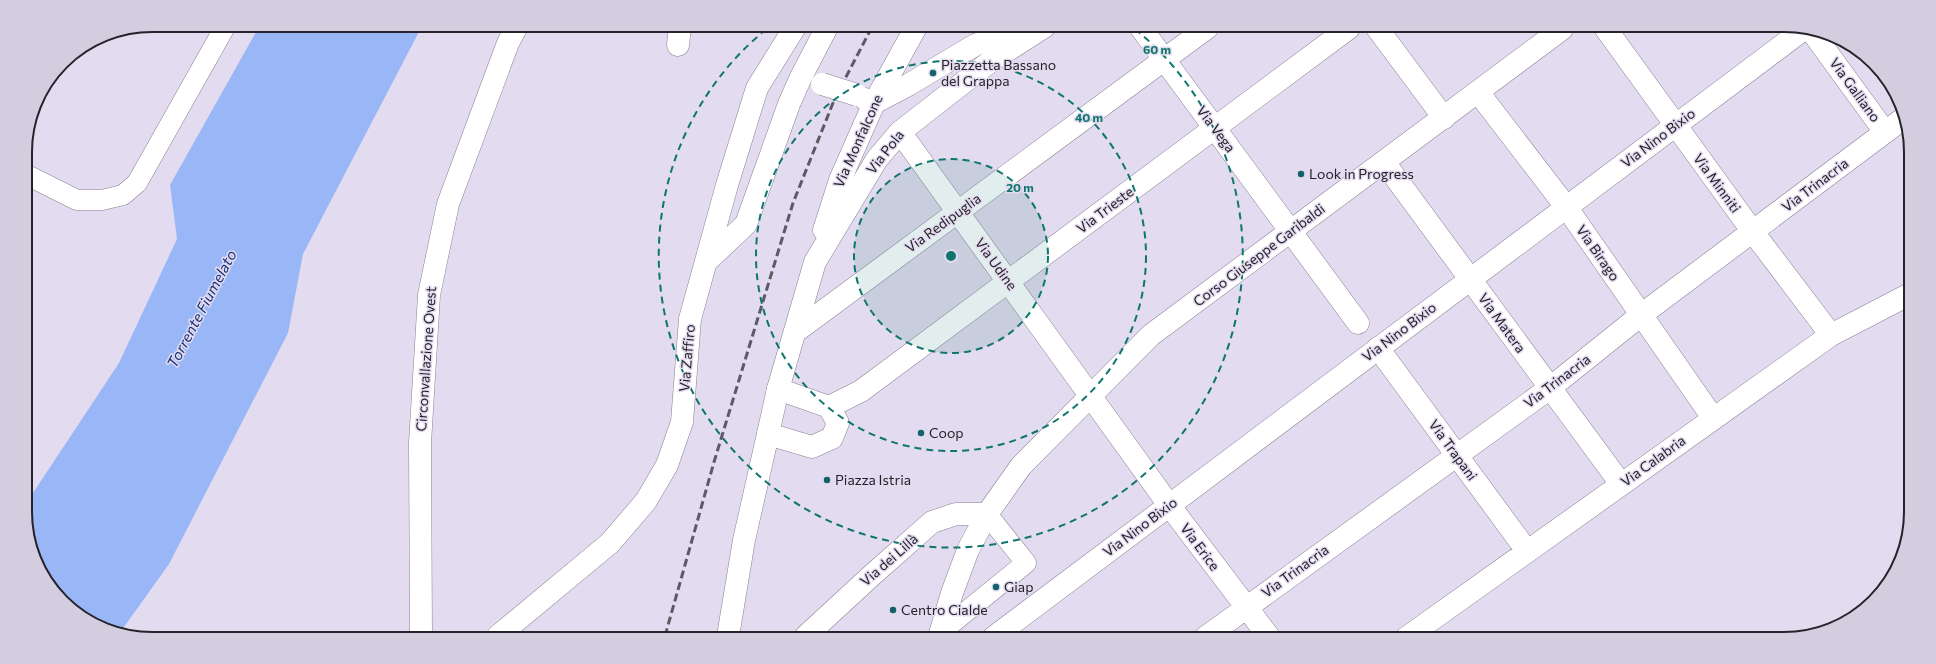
<svg xmlns="http://www.w3.org/2000/svg" width="1936" height="664" font-family="Commissioner,sans-serif">
<style>
.water{fill:#99b6f6}
.lines{fill:none;stroke-linecap:round;stroke-linejoin:round}
.service-casing{stroke:#898294;stroke-width:21}
.minor-casing{stroke:#898294;stroke-width:23}
.tertiary-casing{stroke:#898294;stroke-width:23}
.secondary-casing{stroke:#898294;stroke-width:23}
.service{stroke:#fff;stroke-width:20}
.minor{stroke:#fff;stroke-width:22}
.tertiary{stroke:#fff;stroke-width:22}
.secondary{stroke:#fff;stroke-width:22}
.rail{stroke:#5e5a65;stroke-width:3;stroke-dasharray:8 4;stroke-linecap:butt}
.minor-bridge-casing{stroke:#898294;stroke-width:23;stroke-linecap:butt}
.minor-bridge{stroke:#fff;stroke-width:22}
.ring{fill:none;stroke:#0f766e;stroke-width:2;stroke-dasharray:7 5}
.poi-dot{fill:#13626a;stroke:#e3dbef;stroke-width:1.5}
.labels{text-anchor:middle;stroke-width:3;stroke-linejoin:round;paint-order:stroke}
.poi-label{font-size:14px;fill:#252229;stroke:#e3dbef;text-anchor:start}
.street-label{font-size:14px;fill:#252229;stroke:#e3dbef}
.water-label{font-size:15px;font-style:italic;fill:#163078;stroke:#e3dbef}
.rim{fill:none;stroke:#252229;stroke-width:2}
.centre{fill:#0f766e;stroke:#e3dbef;stroke-width:2}
.ring-label{font-size:12px;text-anchor:middle;font-weight:bold;fill:#0f766e;stroke:#e3dbef;stroke-width:3;stroke-linejoin:round;paint-order:stroke}
</style>
<rect width="100%" height="100%" fill="#e3dbef"/>
<!-- water -->
<path class="water" d="M260,25l162,1 -119,228 -15,79 -119,231 -50,70 -31,-12 -31,-26 -30,-59v-35l92,-139 58,-124 -7,-54z"/>
<g class="lines">
<!-- service casing -->
<g class="service-casing">
<path id="service" d="M25,174l52,26h25l21,-5 14,-12 89,-158
M941,632l85,-69 -39,-49"/>
</g>
<!-- minor casing -->
<g class="minor-casing">
<path id="minor" d="M1141,28l217,295
M1377,28l67,90
M1606,29l147,203 78,103
M1810,29l75,103
M678,45l2,-19
M1478,92l89,116 146,210
M865,99l9,4 34,-18 67,-40 35,-13
M900,132l269,373 100,132
M1384,162l237,322
M706,262l40,-38 43,-120 12,-27 26,-50
M795,332l412,-304
M1378,348l149,203
M778,389l51,18 32,-16 488,-363
M768,434l44,13 20,-9 6,-15 -9,-16
M498,636l112,-93 36,-42 21,-36 15,-43 8,-103 37,-134 30,-97 38,-61
M806,636l65,-60 61,-54 24,-8h31
M1206,637l344,-249 91,-73 263,-197
M1406,638l425,-303 77,-40"/>
</g>
<!-- tertiary casing -->
<g class="tertiary-casing">
<path id="tertiary" d="M939,637l13,-44 16,-43 19,-36 34,-48 130,-131 411,-306
M994,637l810,-608"/>
</g>
<!-- secondary casing -->
<g class="secondary-casing">
<path id="secondary" d="M824,230l16,-50 34,-77 42,-76
M421,635l-1,-192 9,-148 19,-91 60,-161 9,-17
M728,636l16,-96 24,-106 10,-45 37,-127 62,-103 23,-27 91,-71 53,-34"/>
</g>
<!-- service -->
<use href="#service" class="service"/>
<!-- minor -->
<use href="#minor" class="minor"/>
<!-- tertiary -->
<use href="#tertiary" class="tertiary"/>
<!-- secondary -->
<use href="#secondary" class="secondary"/>
<!-- rail -->
<path class="rail" d="M665,636l49,-174 79,-259 42,-105 37,-71"/>
<!-- minor-bridge casing -->
<g class="minor-bridge-casing">
<path id="minor-bridge" d="M822,84l35,11"/>
</g>
<!-- minor-bridge -->
<use href="#minor-bridge" class="minor-bridge"/>
</g>
<!-- distance rings -->
<circle cx="951" cy="256" r="97" fill="#0f766e" fill-opacity=".12"/>
<g class="ring">
<circle cx="951" cy="256" r="97"/>
<circle cx="951" cy="256" r="195"/>
<path d="M1135 29A292 292 0 1 1 769 27"/>
</g>
<!-- markers -->
<g class="poi-dot">
<circle cx="933" cy="73" r="4"/>
<circle cx="1301" cy="174" r="4"/>
<circle cx="921" cy="433" r="4"/>
<circle cx="827" cy="480" r="4"/>
<circle cx="996" cy="587" r="4"/>
<circle cx="893" cy="610" r="4"/>
</g>
<g class="labels">
<!-- poi labels -->
<g class="poi-label">
<text x="941" y="70">Piazzetta Bassano<tspan x="941" dy="16">del Grappa</tspan></text>
<text x="1309" y="179">Look in Progress</text>
<text x="929" y="438">Coop</text>
<text x="835" y="485">Piazza Istria</text>
<text x="1004" y="592">Giap</text>
<text x="901" y="615">Centro Cialde</text>
</g>
<!-- street labels -->
<g class="street-label">
<text transform="translate(1855 90) rotate(54)" y="5">Via Galliano</text>
<text transform="translate(1216 129) rotate(53)" y="5">Via Vega</text>
<text transform="translate(1658 138) rotate(-37)" y="5">Via Nino Bixio</text>
<text transform="translate(858 141) rotate(-66)" y="5">Via Monfalcone</text>
<text transform="translate(885 152) rotate(-52)" y="5">Via Pola</text>
<text transform="translate(1717 183) rotate(54)" y="5">Via Minniti</text>
<text transform="translate(1815 185) rotate(-37)" y="5">Via Trinacria</text>
<text transform="translate(1105 210) rotate(-37)" y="5">Via Trieste</text>
<text transform="translate(943 223) rotate(-36)" y="5">Via Redipuglia</text>
<text transform="translate(1598 253) rotate(55)" y="5">Via Birago</text>
<text transform="translate(1259 255) rotate(-37)" y="5">Corso Giuseppe Garibaldi</text>
<text transform="translate(996 264) rotate(54)" y="5">Via Udine</text>
<text transform="translate(1502 323) rotate(54)" y="5">Via Matera</text>
<text transform="translate(1399 332) rotate(-37)" y="5">Via Nino Bixio</text>
<text transform="translate(687 358) rotate(-85)" y="5">Via Zaffiro</text>
<text transform="translate(426 359) rotate(-86)" y="5">Circonvallazione Ovest</text>
<text transform="translate(1557 381) rotate(-37)" y="5">Via Trinacria</text>
<text transform="translate(1453 450) rotate(54)" y="5">Via Trapani</text>
<text transform="translate(1653 461) rotate(-36)" y="5">Via Calabria</text>
<text transform="translate(1140 527) rotate(-37)" y="5">Via Nino Bixio</text>
<text transform="translate(1200 547) rotate(53)" y="5">Via Erice</text>
<text transform="translate(889 560) rotate(-41)" y="5">Via dei Lillà</text>
<text transform="translate(1295 571) rotate(-36)" y="5">Via Trinacria</text>
</g>
<!-- water labels -->
<g class="water-label">
<text transform="translate(202 309) rotate(-62)" y="5">Torrente Fiumelato</text>
</g>
</g>
<!-- crop -->
<path d="M0 0H1936V664H0ZM152 32H1784A120 120 0 0 1 1904 152V512A120 120 0 0 1 1784 632H152A120 120 0 0 1 32 512V152A120 120 0 0 1 152 32Z" fill="#d4ccdf" fill-rule="evenodd"/>
<path class="rim" d="M152 32H1784A120 120 0 0 1 1904 152V512A120 120 0 0 1 1784 632H152A120 120 0 0 1 32 512V152A120 120 0 0 1 152 32Z"/>
<circle cx="951" cy="256" r="6" class="centre"/>
<g class="ring-label">
<text x="1157" y="54">60 m</text>
<text x="1089" y="122">40 m</text>
<text x="1020" y="192">20 m</text>
</g>
</svg>
